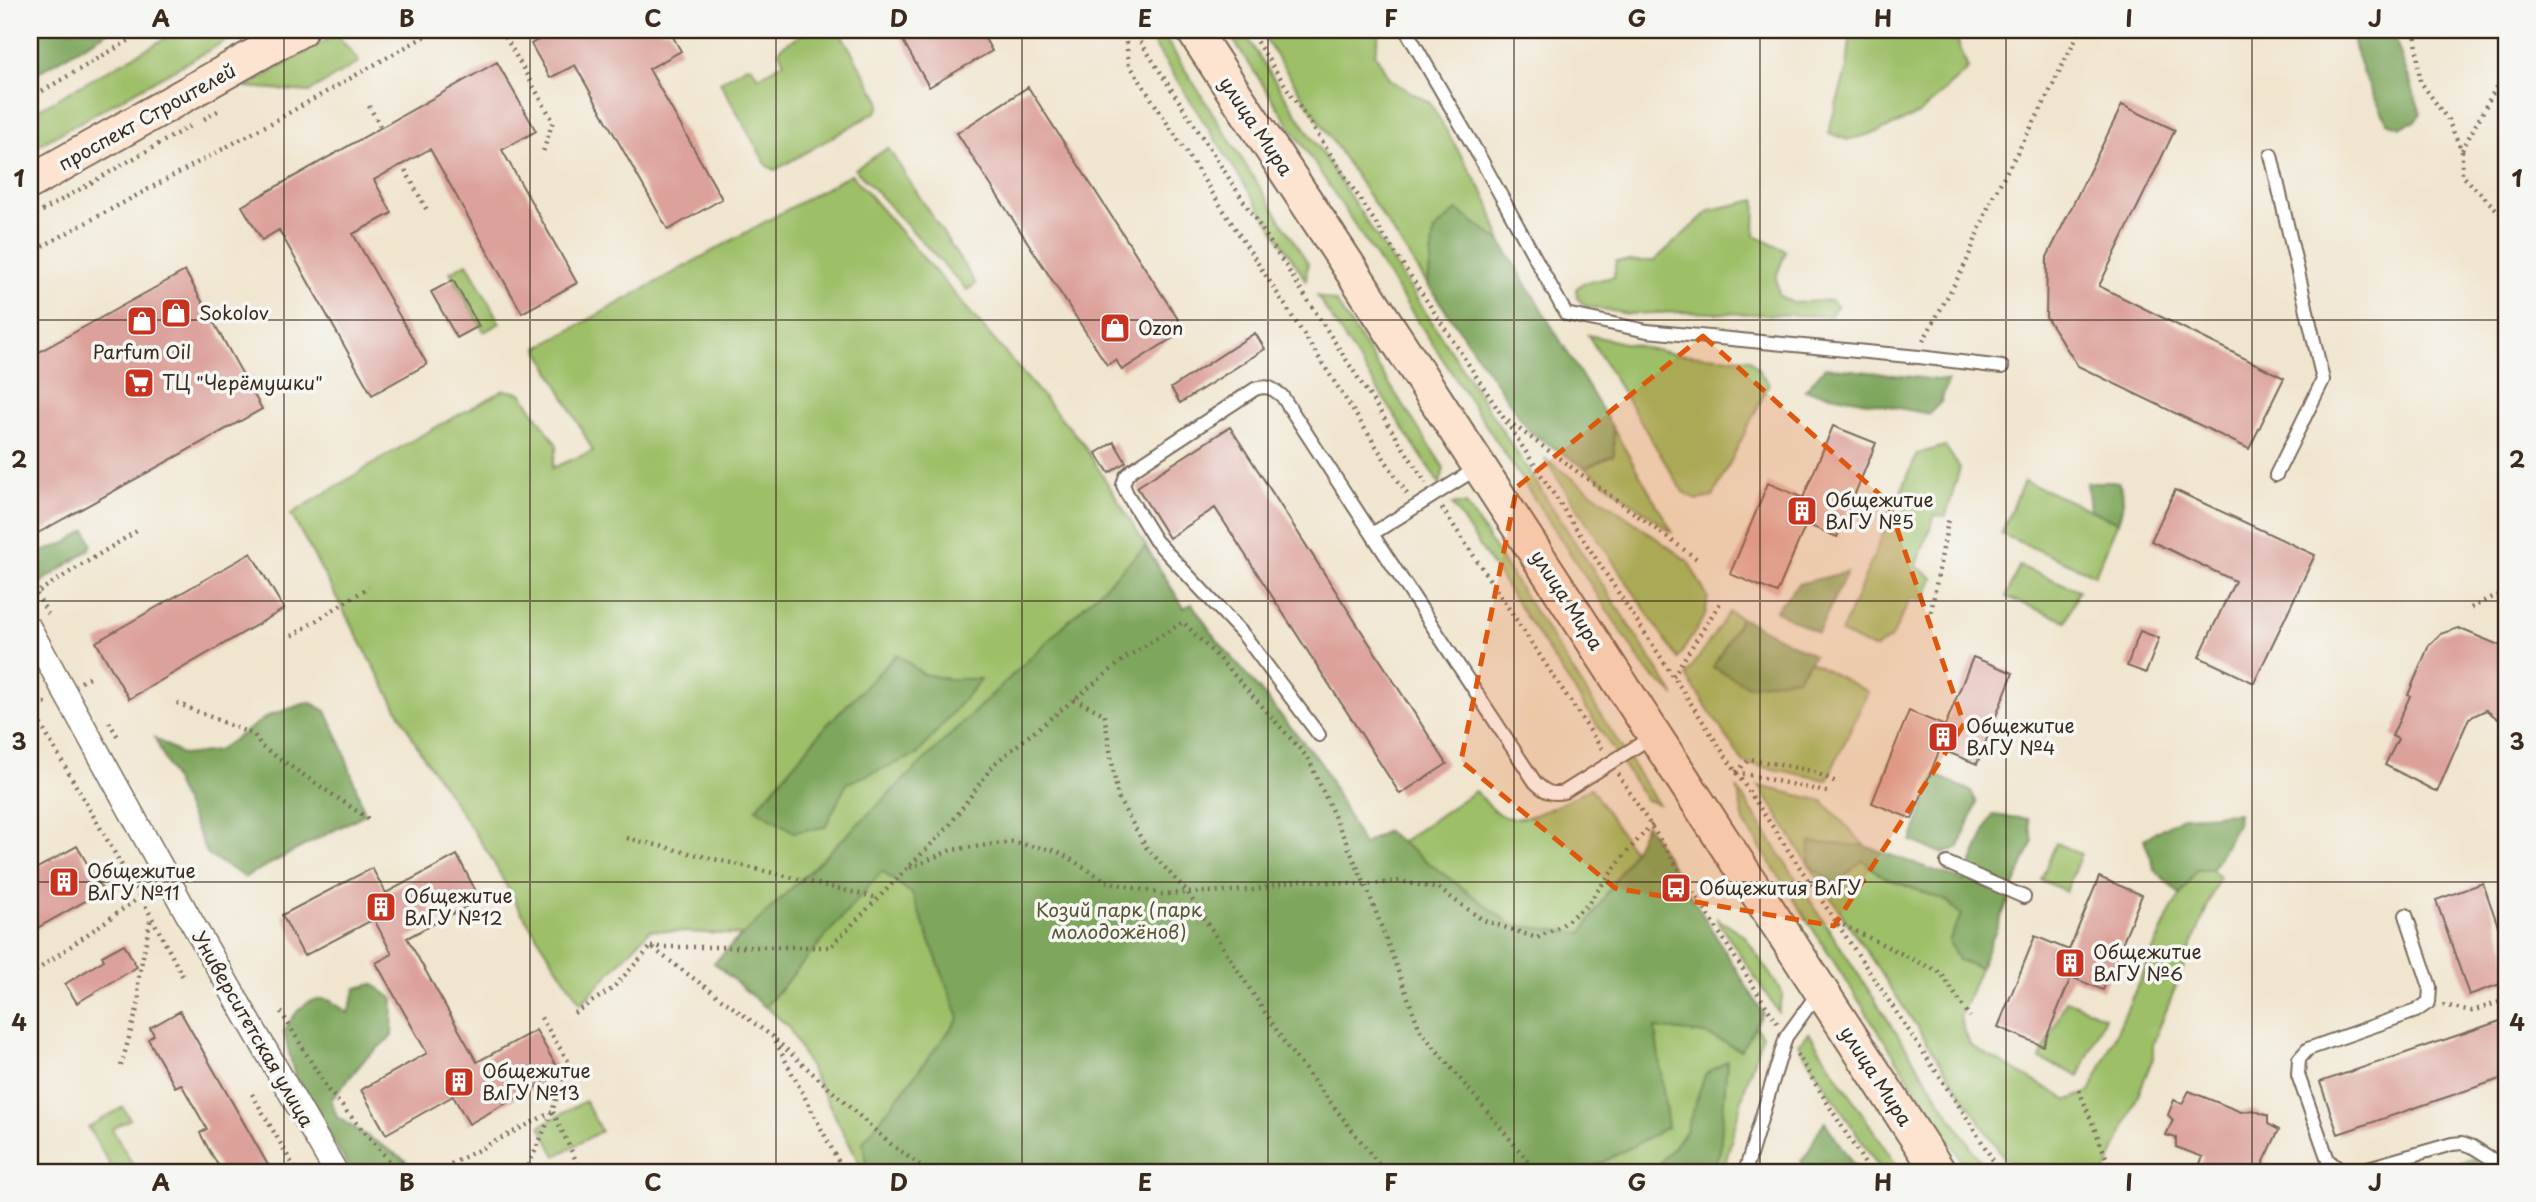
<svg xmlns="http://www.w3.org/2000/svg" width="2536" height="1202" font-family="'Playpen Sans',sans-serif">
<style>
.green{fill:#9dbf68;stroke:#6c7443;stroke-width:2}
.forest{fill:#7ea65c;stroke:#5c683d;stroke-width:2}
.building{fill:#dca19a}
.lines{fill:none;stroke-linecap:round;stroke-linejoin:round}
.lane-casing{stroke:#7a6b5c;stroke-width:16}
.street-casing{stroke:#7a6b5c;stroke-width:26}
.secondary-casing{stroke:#7a6b5c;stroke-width:37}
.path{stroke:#7a6b5c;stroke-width:4.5;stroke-dasharray:2 5;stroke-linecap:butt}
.lane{stroke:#fff;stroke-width:12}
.street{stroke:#fff;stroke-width:23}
.secondary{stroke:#fde4d0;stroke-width:33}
.marked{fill:#df570d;fill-opacity:0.2;stroke:#df570d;stroke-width:5;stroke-dasharray:14 9;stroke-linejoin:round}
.grid{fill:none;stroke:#3b2a1e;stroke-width:2;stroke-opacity:0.55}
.labels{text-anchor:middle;stroke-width:7;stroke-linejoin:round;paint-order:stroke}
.street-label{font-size:19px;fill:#3b2a1e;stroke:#f6f6f2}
.poi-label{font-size:19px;fill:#3b2a1e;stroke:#f6f6f2;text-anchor:start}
.park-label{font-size:19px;fill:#585734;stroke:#f6f6f2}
.neatline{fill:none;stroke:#3b2a1e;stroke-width:2.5}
.grid-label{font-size:23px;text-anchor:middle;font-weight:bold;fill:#3b2a1e}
</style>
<rect width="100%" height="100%" fill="#f6f6f2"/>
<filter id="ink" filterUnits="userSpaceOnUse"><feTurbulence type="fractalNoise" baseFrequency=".0143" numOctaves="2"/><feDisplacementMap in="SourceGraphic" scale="14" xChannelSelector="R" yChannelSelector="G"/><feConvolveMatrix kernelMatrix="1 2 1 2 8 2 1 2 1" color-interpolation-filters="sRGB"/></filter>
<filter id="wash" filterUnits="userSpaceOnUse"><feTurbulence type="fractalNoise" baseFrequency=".00686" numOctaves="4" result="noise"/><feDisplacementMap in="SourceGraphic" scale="28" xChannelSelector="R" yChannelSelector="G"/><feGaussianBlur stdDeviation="1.57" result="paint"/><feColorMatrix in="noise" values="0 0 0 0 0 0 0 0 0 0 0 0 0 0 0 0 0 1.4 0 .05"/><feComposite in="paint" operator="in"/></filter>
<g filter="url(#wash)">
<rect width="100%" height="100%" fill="#f0e5ce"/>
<!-- green -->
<path class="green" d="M180,30h65l-215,120v-36z
M809,30h30l41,71v5l-4,6 -101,58 -8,-4 -47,-84 27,-16 5,1 6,10 26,-15 -5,-10 2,-5z
M1227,30h15l433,666 -28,-25z
M1259,30h121l-5,23 15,27 40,23 58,98 13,41 -44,-32 -23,21 -6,54z
M1851,30h92l13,7 12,32 -49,45 -41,18 -30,8 -20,-7 19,-65z
M337,34l22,28 -50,30 -63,-5z
M1165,38l143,225 -2,17 -153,-237z
M888,148l88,136 -9,6 -112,-121z
M851,174l231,268 102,166 8,-4 25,36 104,123 42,82 23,-14 15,11 74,-51c8,8 15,17 24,23 25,15 69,-15 92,-26l116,174 55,74 -16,48 -23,88h-859l-76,-146 -74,-63 27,-28 -91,-5 -69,74 -63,-97 -28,-51 -70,-105 -129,-237 118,-72 95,-52 17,3 36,52 -5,23 41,-17 -55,-103z
M1756,200l-1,36 31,15 -10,26 3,18 14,8 38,-3 6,6 -7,10 -150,-4 -52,2 -42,-8 -8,-7 -2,-10 7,-6 31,-6 2,-16h38l56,-51z
M467,263l33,60 -16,9 -34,-60z
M1317,296l19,6 108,166 -4,17z
M1588,335l86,19 76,5 19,25 -56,113 -16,3 -14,-8z
M1613,428l60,105 -88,-65 29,-13z
M1945,446l15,22 -14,48 -11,-1 -19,51 17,12 -8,22 -15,-1 -18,38 -17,12 -34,-16 76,-179z
M1544,458l144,103 20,37 -3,18 -27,43z
M2024,481l94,41 -23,53 -94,-41z
M1452,504h14l192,300 -12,-4z
M2019,566l60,24 -13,31 -60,-24z
M1729,612l12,6 -28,49 83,11 14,-17 58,31 -41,88 -83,-17 -58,-87z
M1759,786l64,15 42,45 -55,-3 -1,22 26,18 28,-24 19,18 65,24 15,14 -13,26 9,19 22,8 -20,50 10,27 98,55 22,-8 82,-184 25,-38h15l7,7 -66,167v14l-47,114h-72l-30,-14 -195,-293z
M1737,788l250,384h-18l-225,-350z
M2056,843l25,11 -15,37 -25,-11z
M1716,918l28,17 39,59 -5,18z
M2066,1000l39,17 -26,59 -39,-17z
M1809,1033l92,139h-19l-84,-128z
M585,1101l16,30 -45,25 -16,-30z
M123,1107l7,12 -18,10 21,36 -12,7h-7l-26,-45z
M2475,1158l4,14h-46z"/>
<!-- forest -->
<path class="forest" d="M30,30h81l-81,47z
M2349,30h43l29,83 -6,8 -14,6 -14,-5 -24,-48z
M1457,210l44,32 112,186 1,27 -29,13 -55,-36 -102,-147 6,-54z
M1825,367l123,14 -7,21 -12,12 -124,-24z
M2087,482h31c8,15 5,25 0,40l-28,-12z
M86,530l6,14 -3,6 -59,40 1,-31 5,-5 30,-11z
M1145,547l39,61 8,-4 25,36 104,123 42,82 23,-14 126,94 70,8 52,-83 12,-26 32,52 -10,8 7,11 13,-4 75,122 -22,37 -36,-16 -50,-6 13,99 -83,45h-237l-3,-2 -4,2h-474l-4,-30 96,-124 -47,-124 -30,-23 -117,136 -51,-44z
M1847,572l-29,61 -43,-22 23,-27z
M1741,618l73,37 -17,23 -49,8 -35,-19z
M897,654l26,20 26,5h32l-64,76 -70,28 -22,44 -31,5 -38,-23 69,-82z
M309,702l17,9 17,38 22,65 -120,63 -37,-22 -53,-117 28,17 34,-4 51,-35z
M1936,775l35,16 6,12 -18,44 -16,7 -32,-13z
M2238,813l-1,11 -25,46h-15l-17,25 -25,-25 -11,-31 40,-23z
M1992,815l36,4 5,22 -53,127 -22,-8 -9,-19 12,-26 -14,-14 -65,-24 -19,-17 -27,24 -27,-19 1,-23 55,4 99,35z
M373,984l20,15 -1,37 -27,23 -34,41 6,17 68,43 3,12h-57l-57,-99 -10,-41c8,-16 22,-38 44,-32 6,2 14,9 20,13l8,-25z
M1727,1061l-7,90 -9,21h-58l33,-41 19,-56z
M1825,1122l33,50h-51l-6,-11c12,-10 11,-26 24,-39z"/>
<g id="blocks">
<!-- building -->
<path class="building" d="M556,30h113l12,21 -32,18 73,130 -54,31 -93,-165 -25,13 -19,-34z
M897,30h83l12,21 -63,36z
M497,62l39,69 -34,19 75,133 -55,30 -92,-164 -56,31 18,33 -39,21 74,130 -55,31 -93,-165 -17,10 -20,-34z
M1028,87l157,243 -63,40 -6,-10 -9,5 -150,-232z
M2122,105l53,25 -76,156 185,92 -35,71 -171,-83 -32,-49 1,-60z
M185,271l77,138 -224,124 -8,-15v-161z
M453,280l26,46 -22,12 -26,-46z
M1255,333l10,16 -85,54 -9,-15z
M1833,426l43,17 -39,94 -31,-13 -29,69 -47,-19 38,-91 35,15z
M1230,427l217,337 -47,30 -185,-286 -46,30 -32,-51z
M1114,442l12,20 -17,11 -13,-20z
M2175,490l140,65 -61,128 -55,-26 36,-76 -84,-40z
M251,553l33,56 -155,90 -33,-57z
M2458,628l48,20v77l-20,-15 -17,8 -32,74 -52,-27 13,-26 -6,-3 18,-40 -2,-1 21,-50 11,-11z
M2140,631l19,7 -13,35 -19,-7z
M1973,657l40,16 -36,91 -37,-15 -28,70 -40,-16 37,-92 36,15z
M77,846l26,45 -73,41v-60z
M457,855l23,44 -73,39 70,124 59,-32 24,43 -91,51 -16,-28 -67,38 -25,-44 66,-37 -51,-90 16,-9 -18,-35 -70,37 -22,-41 90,-47 14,25z
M2099,877l43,18 -39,95 -32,-13 -28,69 -45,-19 37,-91 34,14z
M2483,883l23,66v33l-37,13 -33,-95z
M124,944l13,23 -60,36 -12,-19 39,-24 -2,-4z
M180,1011l92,161h-50l-14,-24 -8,-15 7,-4 -26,-45 -6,3 -27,-48 6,-4 -4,-7z
M2506,1019v58l-168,57 -18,-52z
M2189,1091l52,21 12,-2 15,6v8l11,6 -20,42h-63l7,-15 -27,-10v-9l-10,-3 7,-15 -5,-5 6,-15 8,4z"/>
</g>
</g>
<g filter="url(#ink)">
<use href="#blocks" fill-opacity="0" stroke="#7a6b5c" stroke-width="2"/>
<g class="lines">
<!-- lane casing -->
<g class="lane-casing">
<path id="lane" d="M1406,30l72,124 88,160 81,17 272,26 83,10
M2271,155l52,225 -47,95
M1479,467l-107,67 163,248c10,10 16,13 29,10l89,-56
M1319,735l-76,-101 -88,-94 -28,-46 -4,-9 3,-9 6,-6 123,-81c13,-4 17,-1 27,7l90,138
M1947,863l77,34
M1745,1172l41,-135 32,-44
M2353,1172l-13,-2 -12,-10 -30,-85 1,-16 9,-10 108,-38 13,-9 1,-15 -24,-72
M2354,1172l98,-28 10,-1 11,4 33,21"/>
</g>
<!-- street casing -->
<g class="street-casing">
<path id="street" d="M30,629l160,290 146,253"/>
</g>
<!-- secondary casing -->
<g class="secondary-casing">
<path id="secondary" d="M1193,30l153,232 593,910
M30,182l270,-152"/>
</g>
<!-- path -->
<path class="path" d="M1119,30l7,12 3,22 278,430
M1133,30l293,453
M1249,30l487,742 235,352 29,48
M2415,30l5,51 28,39 14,31v24l44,44
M502,31l51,90 -10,31
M30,98l117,-68
M369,106l12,22
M204,119l17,-10
M2462,150l44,-81
M402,164l26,48
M30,218l160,-92
M30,253l241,-130 165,-93
M1923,341l43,-78 25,-63 48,-87 41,-83
M1508,421l189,138
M1442,508l160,241
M2471,608l21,-11 14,-1
M1931,612l18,-96
M48,614l-12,-21 101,-62
M292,636l77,-49
M1673,676l49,-76
M81,682l11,-6
M1074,699l30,15 14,84 28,49 42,46 100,155 97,124
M177,703l77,32 8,12 108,73
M30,706l121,210 32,61
M32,710l15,-8
M109,722l9,15
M1736,772l14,-13 62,12 24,11
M1736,772l95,21
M1618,774l159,249
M627,838l250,60
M910,868l41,-18 60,-8 46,9 51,31 54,12 91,-4 49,-10 63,5 35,-4 39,8 44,31 54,18 25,-13 24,-19 40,-53 26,-29
M1837,922l104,51 29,44
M651,947h179l119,-121 45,-62 133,-107 56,-35 44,45 81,91 60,133 52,139 117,142
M30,975l110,-78
M2443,1005l29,6 34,-11
M281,1012l47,78 71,82
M574,1013l38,-24 39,-42 122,90 71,135
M776,1040l112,102 41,30
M1797,1054l73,118
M121,1066l18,-64 -1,-21 13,-64
M2079,1090l33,82
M252,1094l45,78
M553,1112l26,55
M451,1164l101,-52
M526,1172l26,-60 16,-51 -28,-45"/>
<!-- lane -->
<use href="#lane" class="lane"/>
<!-- street -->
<use href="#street" class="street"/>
<!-- secondary -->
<use href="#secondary" class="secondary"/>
</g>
</g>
<!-- marked area -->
<path class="marked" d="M1703,336l185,166 76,222 -130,202 -219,-38 -154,-127 56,-274z"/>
<!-- grid -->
<path class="grid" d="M284,30v1142M530,30v1142M776,30v1142M1022,30v1142M1268,30v1142M1514,30v1142M1760,30v1142M2006,30v1142M2252,30v1142M30,320h2476M30,601h2476M30,882h2476"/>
<!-- icons -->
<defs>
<g id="shop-square" transform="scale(1.575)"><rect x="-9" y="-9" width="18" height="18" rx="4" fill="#c8321e" stroke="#f6f6f2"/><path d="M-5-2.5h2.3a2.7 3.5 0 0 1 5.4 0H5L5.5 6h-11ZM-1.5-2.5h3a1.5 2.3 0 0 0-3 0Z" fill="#fff"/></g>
<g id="supermarket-square" transform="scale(1.575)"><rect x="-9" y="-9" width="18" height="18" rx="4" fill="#c8321e" stroke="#f6f6f2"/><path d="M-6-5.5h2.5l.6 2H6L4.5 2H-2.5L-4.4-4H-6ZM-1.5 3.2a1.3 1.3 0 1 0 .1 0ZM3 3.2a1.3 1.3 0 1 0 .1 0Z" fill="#fff"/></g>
<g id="building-square" transform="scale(1.575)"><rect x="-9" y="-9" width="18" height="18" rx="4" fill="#c8321e" stroke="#f6f6f2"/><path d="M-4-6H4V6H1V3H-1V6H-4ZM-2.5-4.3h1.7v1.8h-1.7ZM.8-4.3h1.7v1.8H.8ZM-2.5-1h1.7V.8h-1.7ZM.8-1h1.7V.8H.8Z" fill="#fff"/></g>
<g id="bus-square" transform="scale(1.575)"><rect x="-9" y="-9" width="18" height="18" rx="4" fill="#c8321e" stroke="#f6f6f2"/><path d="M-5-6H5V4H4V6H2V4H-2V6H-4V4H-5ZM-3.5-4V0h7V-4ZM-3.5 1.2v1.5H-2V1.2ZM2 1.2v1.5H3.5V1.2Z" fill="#fff"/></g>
</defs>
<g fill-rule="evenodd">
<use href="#shop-square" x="176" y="313"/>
<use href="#shop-square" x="142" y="321"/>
<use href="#shop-square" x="1115" y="328"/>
<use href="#supermarket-square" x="139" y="383"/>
<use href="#building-square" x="1802" y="511"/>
<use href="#building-square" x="1943" y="737"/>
<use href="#building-square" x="64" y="882"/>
<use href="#bus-square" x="1676" y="888"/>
<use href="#building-square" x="381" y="907"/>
<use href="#building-square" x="2070" y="963"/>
<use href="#building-square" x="459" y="1082"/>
</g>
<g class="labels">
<!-- street labels -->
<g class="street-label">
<text transform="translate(147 117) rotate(-29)" y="7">проспект Строителей</text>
<text transform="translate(1256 126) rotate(56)" y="7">улица Мира</text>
<text transform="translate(1567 600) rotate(57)" y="7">улица Мира</text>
<text transform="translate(253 1029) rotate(60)" y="7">Университетская улица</text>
<text transform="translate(1876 1076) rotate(57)" y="7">улица Мира</text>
</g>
<!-- poi labels -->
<g class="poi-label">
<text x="199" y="320">Sokolov</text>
<text x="1138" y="335">Ozon</text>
<text x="142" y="359" text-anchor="middle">Parfum Oil</text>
<text x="162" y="390">ТЦ "Черёмушки"</text>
<text x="1825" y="507">Общежитие<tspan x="1825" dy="22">ВлГУ №5</tspan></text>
<text x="1966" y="733">Общежитие<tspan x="1966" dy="22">ВлГУ №4</tspan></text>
<text x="87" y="878">Общежитие<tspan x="87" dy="22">ВлГУ №11</tspan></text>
<text x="1699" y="895">Общежития ВлГУ</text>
<text x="404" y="903">Общежитие<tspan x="404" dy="22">ВлГУ №12</tspan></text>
<text x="2093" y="959">Общежитие<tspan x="2093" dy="22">ВлГУ №6</tspan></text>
<text x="482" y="1078">Общежитие<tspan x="482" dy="22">ВлГУ №13</tspan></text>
</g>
<!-- park labels -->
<g class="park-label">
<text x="1119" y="917">Козий парк (парк<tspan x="1119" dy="22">молодожёнов)</tspan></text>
</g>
</g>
<!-- margin -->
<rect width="2536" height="1202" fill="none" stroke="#f6f6f2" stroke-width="77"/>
<rect x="38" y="38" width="2460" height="1126" class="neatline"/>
<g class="grid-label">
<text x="161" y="27">A</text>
<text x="407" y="27">B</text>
<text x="653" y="27">C</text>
<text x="899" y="27">D</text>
<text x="1145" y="27">E</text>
<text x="1391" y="27">F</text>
<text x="1637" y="27">G</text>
<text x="1883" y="27">H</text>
<text x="2129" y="27">I</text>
<text x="2375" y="27">J</text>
<text x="19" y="187">1</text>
<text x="2517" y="187">1</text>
<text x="19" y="468">2</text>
<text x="2517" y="468">2</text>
<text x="19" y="750">3</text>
<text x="2517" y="750">3</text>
<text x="19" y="1031">4</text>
<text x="2517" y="1031">4</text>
<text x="161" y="1191">A</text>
<text x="407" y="1191">B</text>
<text x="653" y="1191">C</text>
<text x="899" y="1191">D</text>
<text x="1145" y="1191">E</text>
<text x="1391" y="1191">F</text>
<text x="1637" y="1191">G</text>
<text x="1883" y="1191">H</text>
<text x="2129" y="1191">I</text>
<text x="2375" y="1191">J</text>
</g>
</svg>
